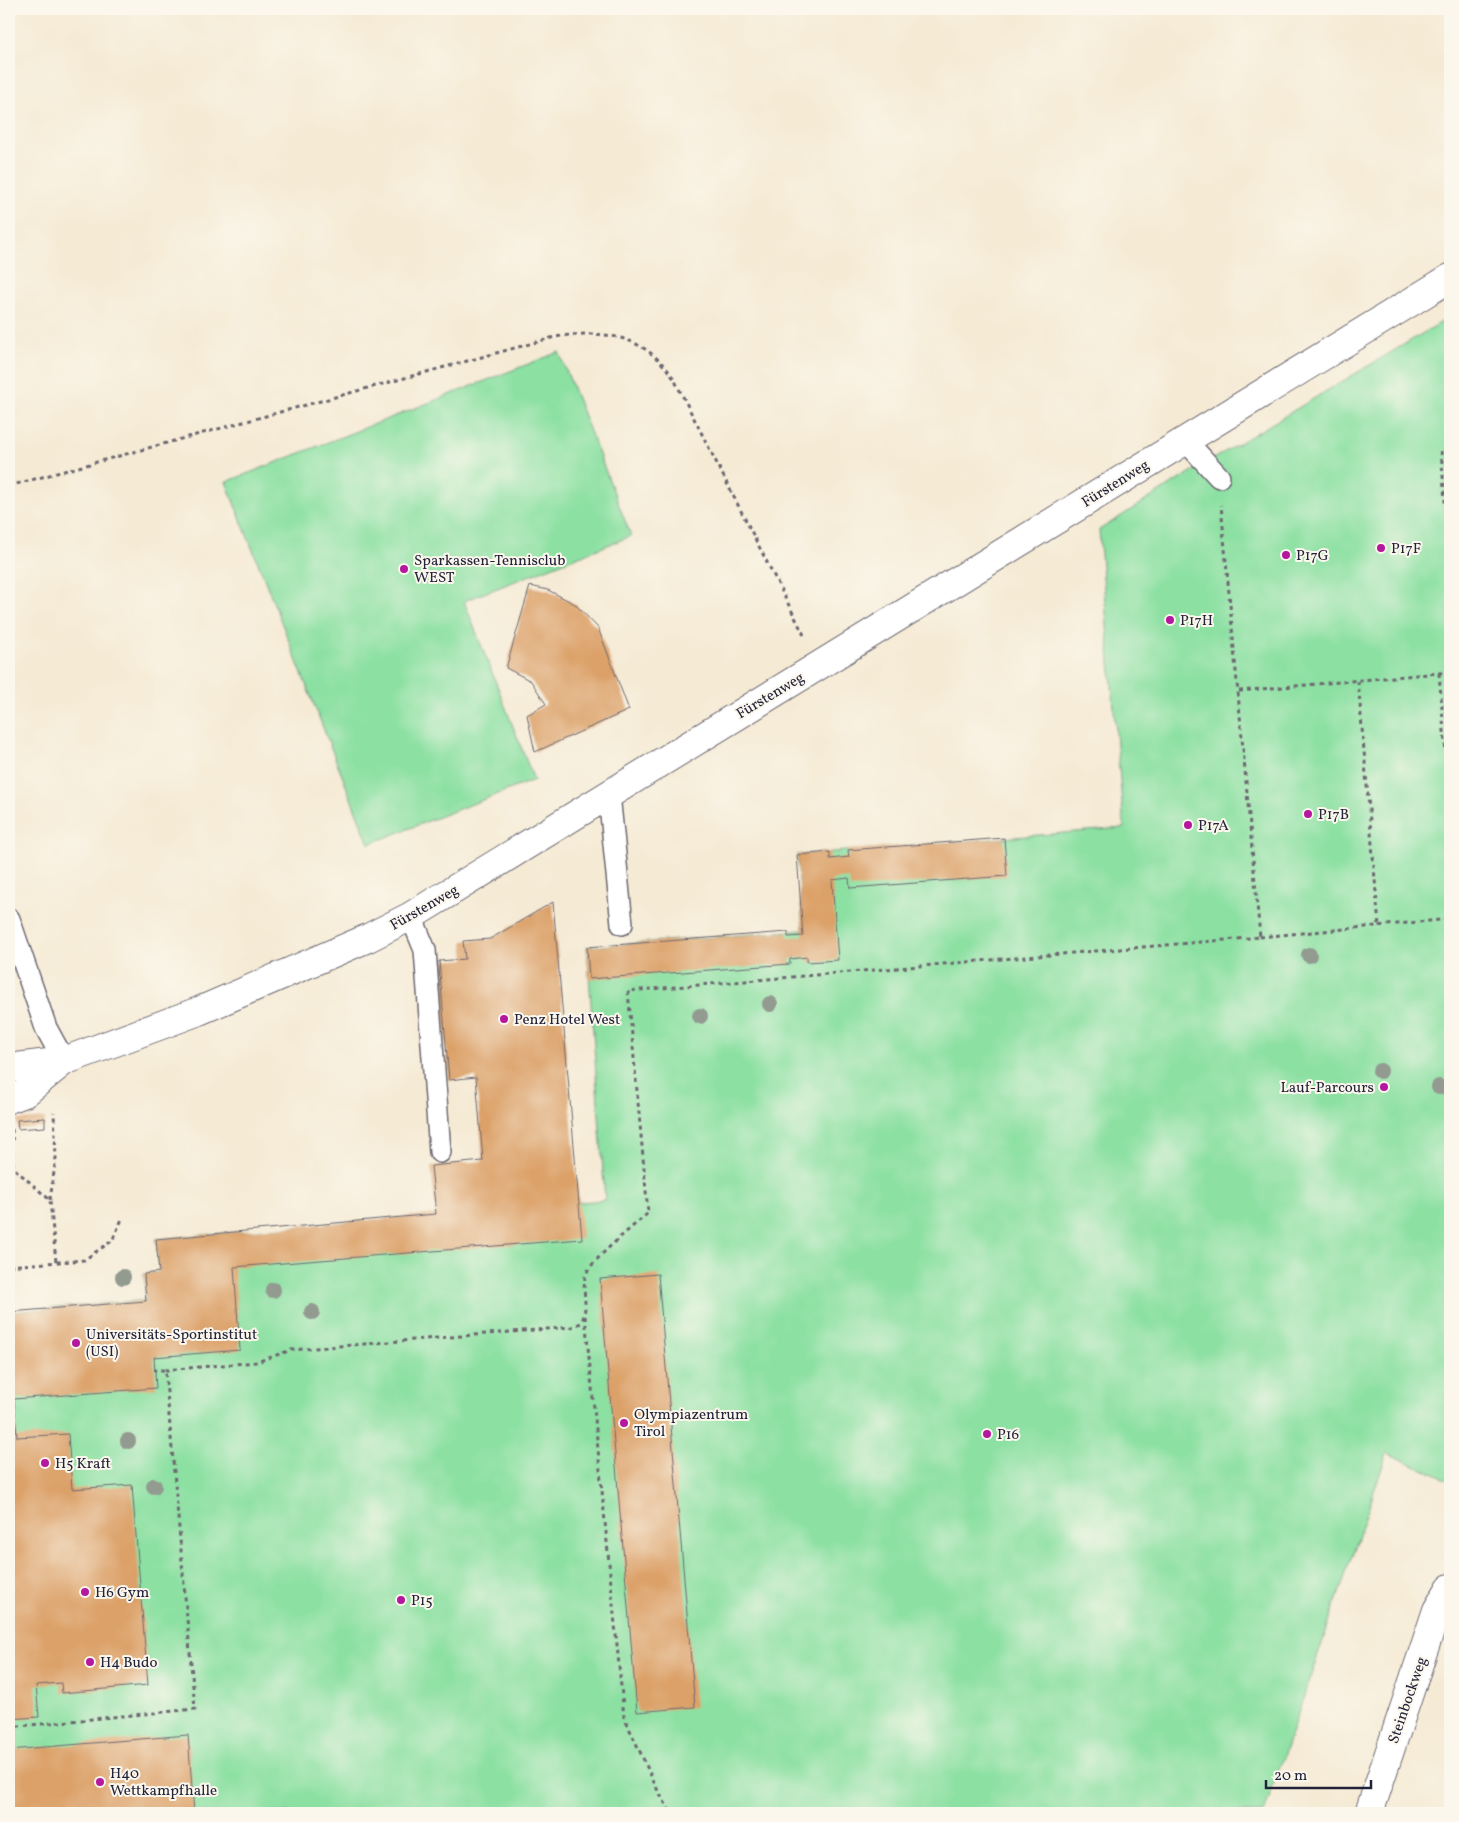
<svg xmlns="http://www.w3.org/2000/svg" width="1459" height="1822" font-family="Vollkorn,serif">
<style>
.green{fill:#8be0a2;stroke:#56816e}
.building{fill:#dca169}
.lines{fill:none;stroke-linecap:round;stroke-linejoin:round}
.lane-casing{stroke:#6c6871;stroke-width:24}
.street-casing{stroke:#6c6871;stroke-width:30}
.secondary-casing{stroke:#6c6871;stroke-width:30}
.path{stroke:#6c6871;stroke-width:3;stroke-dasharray:4 4;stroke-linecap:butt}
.lane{stroke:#fff;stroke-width:21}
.street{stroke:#fff;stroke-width:28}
.secondary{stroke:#fff;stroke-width:28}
.tree{fill:#939b91}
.poi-dot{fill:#b5179e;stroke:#fbf7ec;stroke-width:2}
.labels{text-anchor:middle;stroke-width:4;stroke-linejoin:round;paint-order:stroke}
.street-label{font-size:15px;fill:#22223b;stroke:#fbf7ec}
.poi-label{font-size:15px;fill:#22223b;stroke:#fbf7ec;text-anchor:start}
</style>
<rect width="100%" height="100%" fill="#fbf7ec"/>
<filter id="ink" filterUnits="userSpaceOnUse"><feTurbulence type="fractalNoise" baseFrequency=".02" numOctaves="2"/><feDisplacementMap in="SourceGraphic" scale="10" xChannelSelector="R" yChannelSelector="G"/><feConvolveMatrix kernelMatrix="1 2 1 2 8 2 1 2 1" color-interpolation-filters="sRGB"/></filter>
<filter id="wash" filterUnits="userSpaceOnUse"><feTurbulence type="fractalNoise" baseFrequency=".0096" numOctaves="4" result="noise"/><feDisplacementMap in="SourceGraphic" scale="20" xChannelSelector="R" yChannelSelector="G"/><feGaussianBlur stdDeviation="1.12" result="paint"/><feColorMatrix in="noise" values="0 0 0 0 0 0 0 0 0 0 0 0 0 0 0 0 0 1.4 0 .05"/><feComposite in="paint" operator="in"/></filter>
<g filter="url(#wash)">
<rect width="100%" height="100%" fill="#f5ead4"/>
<!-- green -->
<path class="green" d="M1450,317v1164l-63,-28 -123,360h-1255v-501l137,-12 -2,-26 15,-2 -3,-33 449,-39 -18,-253 216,-17 -6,-75 327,-27 -25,-298 97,-61z
M559,352l72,184 -167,65 70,179 -165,64 -143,-362z"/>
<g id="blocks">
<!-- building -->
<path class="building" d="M530,586l18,4 27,14 23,24 31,82 -94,42 -8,-37 19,-11 -15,-23 -25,-13z
M1004,838l3,38 -157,12 -1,-10 -17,2 6,80 -31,2v-5l-17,2v5l-201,15 -2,-32 201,-15v5l15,-1 -6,-81 33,-3v7l19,-2 -1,-7z
M553,902l29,337 -348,28 6,83 -86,7 2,31 -142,11 3,38 51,-3 4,55 60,-4 16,200 -86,8 -1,-10 -25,2 3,32 -30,2v-407l137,-11 -2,-27 15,-2 -3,-33 280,-25 -5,-48 52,-5 -7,-84 -27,3 -10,-119 26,-2 -2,-18 27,-2z
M45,1118v9l-27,2 -1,-9z
M658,1274l37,433 -58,5 -37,-433z
M188,1735l6,78h-185v-63z"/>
</g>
</g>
<g filter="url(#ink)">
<use href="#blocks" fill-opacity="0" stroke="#6c6871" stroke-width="1"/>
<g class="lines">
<!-- lane casing -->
<g class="lane-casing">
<path id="lane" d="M1185,440l34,37
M609,794l13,130
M411,916l14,34 15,202
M9,919l37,109 18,33"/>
</g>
<!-- street casing -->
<g class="street-casing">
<path id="street" d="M1369,1813l68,-203 13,-22"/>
</g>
<!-- secondary casing -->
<g class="secondary-casing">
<path id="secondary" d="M9,1068l55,-7 135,-50 169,-73 43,-22 1039,-638
M9,1099l16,-6 39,-32"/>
</g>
<!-- path -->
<path class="path" d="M1441,451l9,112
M9,486l546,-149c50,-8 90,-2 119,42l131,258
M1439,673l11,127
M1358,681l21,245
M1239,691l211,-19
M1260,937l190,-18
M12,1129l1,39
M9,1164l41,36 6,62
M50,1200l6,-42 -2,-46
M9,1266l75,-6 28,-19 11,-24
M585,1316l39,401 34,74 13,22
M165,1370l92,-8 34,-12 281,-23 9,-4c8,-15 1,-30 4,-46 3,-15 49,-51 63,-64l-20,-222 632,-54 -39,-432
M9,1727l186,-18 -30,-339h-11"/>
<!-- lane -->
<use href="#lane" class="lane"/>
<!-- street -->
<use href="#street" class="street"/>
<!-- secondary -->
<use href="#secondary" class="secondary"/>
</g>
<!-- trees -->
<g class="tree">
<circle cx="1309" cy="955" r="8"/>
<circle cx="770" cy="1004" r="8"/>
<circle cx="700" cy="1016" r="8"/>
<circle cx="1380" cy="1071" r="8"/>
<circle cx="1439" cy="1087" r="8"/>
<circle cx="123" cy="1277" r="8"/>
<circle cx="273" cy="1290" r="8"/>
<circle cx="312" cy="1312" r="8"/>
<circle cx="128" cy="1441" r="8"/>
<circle cx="154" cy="1486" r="8"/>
</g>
</g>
<!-- markers -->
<g class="poi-dot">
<circle cx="1381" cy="548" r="5"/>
<circle cx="1286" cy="555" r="5"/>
<circle cx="404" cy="569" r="5"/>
<circle cx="1170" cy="620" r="5"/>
<circle cx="1308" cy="814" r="5"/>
<circle cx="1188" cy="825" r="5"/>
<circle cx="504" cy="1019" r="5"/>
<circle cx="1384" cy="1087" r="5"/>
<circle cx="76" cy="1343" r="5"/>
<circle cx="624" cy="1423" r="5"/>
<circle cx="987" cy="1434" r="5"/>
<circle cx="45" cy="1463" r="5"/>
<circle cx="85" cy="1592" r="5"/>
<circle cx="401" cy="1600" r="5"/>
<circle cx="90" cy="1662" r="5"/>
<circle cx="100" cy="1782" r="5"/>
</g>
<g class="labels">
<!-- street labels -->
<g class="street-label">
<text transform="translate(1115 483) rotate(-32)" y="5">Fürstenweg</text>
<text transform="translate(770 695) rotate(-31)" y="5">Fürstenweg</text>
<text transform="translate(424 907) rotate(-30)" y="5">Fürstenweg</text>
<text transform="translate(1407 1700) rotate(-71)" y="5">Steinbockweg</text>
</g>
<!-- poi labels -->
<g class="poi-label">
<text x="1391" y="553">P17F</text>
<text x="1296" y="560">P17G</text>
<text x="414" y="565">Sparkassen-Tennisclub<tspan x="414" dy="17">WEST</tspan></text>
<text x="1180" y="625">P17H</text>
<text x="1318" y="819">P17B</text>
<text x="1198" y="830">P17A</text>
<text x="514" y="1024">Penz Hotel West</text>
<text x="1374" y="1092" text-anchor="end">Lauf-Parcours</text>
<text x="86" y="1339">Universitäts-Sportinstitut<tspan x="86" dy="17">(USI)</tspan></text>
<text x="634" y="1419">Olympiazentrum<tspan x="634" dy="17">Tirol</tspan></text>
<text x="997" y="1439">P16</text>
<text x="55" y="1468">H5 Kraft</text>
<text x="95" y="1597">H6 Gym</text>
<text x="411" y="1605">P15</text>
<text x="100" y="1667">H4 Budo</text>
<text x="110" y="1778">H40<tspan x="110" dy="17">Wettkampfhalle</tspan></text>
</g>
</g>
<!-- margin -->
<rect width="1459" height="1822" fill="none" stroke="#fbf7ec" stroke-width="30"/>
<!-- scale -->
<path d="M1266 1780v8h105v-8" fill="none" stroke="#22223b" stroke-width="2.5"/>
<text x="1274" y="1780" font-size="15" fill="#22223b" stroke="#fbf7ec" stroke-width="4" paint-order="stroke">20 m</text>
</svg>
